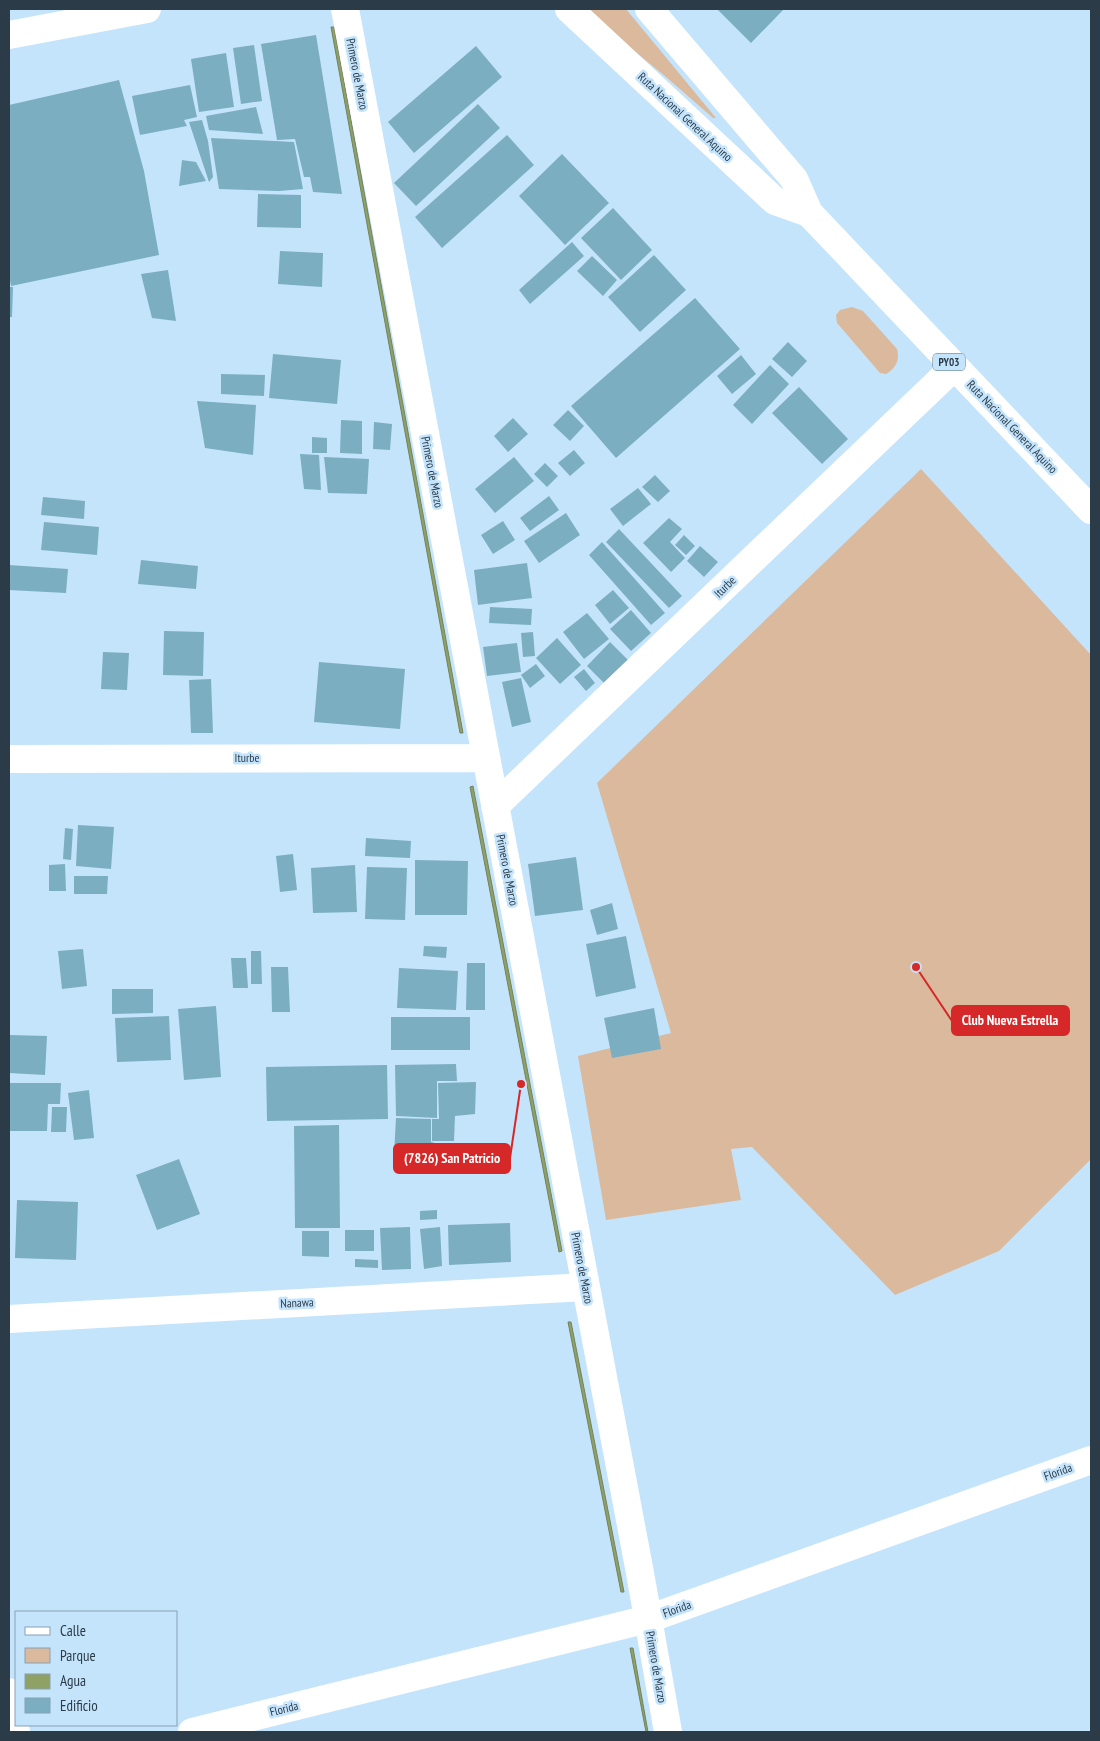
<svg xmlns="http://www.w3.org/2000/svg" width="1100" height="1741" font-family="'PT Sans Narrow',sans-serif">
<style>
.green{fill:#dbb99d}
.water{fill:#90a166;stroke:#72825d}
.building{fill:#7baec0}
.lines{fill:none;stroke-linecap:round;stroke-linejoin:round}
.minor{stroke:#fff;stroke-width:28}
.highway{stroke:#fff;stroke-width:28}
.labels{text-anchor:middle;stroke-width:5;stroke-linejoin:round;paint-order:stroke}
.shield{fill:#c4e4fc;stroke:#596e7d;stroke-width:1}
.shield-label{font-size:11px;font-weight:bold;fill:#2b3b47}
.street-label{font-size:12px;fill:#2b3b47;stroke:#c4e4fc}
.leader{fill:none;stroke:#d62828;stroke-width:2}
.callout-dot{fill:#d62828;stroke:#c4e4fc;stroke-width:2}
.callout{fill:#d62828;stroke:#d62828;stroke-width:2}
.callout-label{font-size:14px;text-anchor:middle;font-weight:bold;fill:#fff}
</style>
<rect width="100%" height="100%" fill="#c4e4fc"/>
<!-- green -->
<path class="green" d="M587,9h39l90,109h-3l-47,-41 -61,-50z
M852,307l11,4 34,38c3,11 -1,19 -11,25l-6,-1 -43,-50 -1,-8 4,-5z
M921,469l170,186v504l-92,92 -104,44 -143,-148 -21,2 10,51 -135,20 -28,-164 93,-23 -74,-250z"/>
<!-- water -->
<path class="water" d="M331,27h3l129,706h-3z
M473,786l89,465 -3,1 -89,-465z
M568,1322h3l53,270h-3z
M630,1648h3l15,84h-2z"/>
<!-- building -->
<path class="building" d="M717,9h67l-33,34z
M316,35l26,159 -29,-2 -3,-15h-6l-9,-38 -18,1 -16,-96z
M254,45l8,56 -21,3 -8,-56z
M476,46l26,31 -88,76 -26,-31z
M226,53l8,54 -35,5 -8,-53z
M119,80l25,91 15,84 -148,31 -2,-11v-170z
M190,85l7,32 -13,3 3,6 -47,9 -8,-39z
M478,104l22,24 -84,78 -22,-23z
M256,107l7,27 -54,-4 -3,-14z
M202,120l6,21 5,36 -4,5 -20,-60z
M507,135l27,30 -92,83 -27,-31z
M211,138l83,4 9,47 -24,2 -60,-2z
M562,154l47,49 -44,42 -46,-49z
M182,160l14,2 10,19 -27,5z
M258,194l43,1v33l-44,-1z
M613,208l39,42 -31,30 -40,-42z
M572,242l12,14 -54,48 -11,-14z
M280,251l43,2 -1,34 -44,-3z
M654,255l32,35 -46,42 -32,-35z
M592,256l25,24 -14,16 -26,-25z
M168,270l8,51 -24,-3 -11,-44z
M9,287h4l-1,30h-3z
M695,298l45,51 -124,109 -45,-52z
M788,342l19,19 -15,16 -20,-18z
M273,354l68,6 -4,44 -68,-6z
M741,355l15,19 -24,20 -15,-18z
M770,365l19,19 -37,40 -19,-19z
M221,374l44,1 -1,21 -43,-2z
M799,387l49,52 -26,25 -50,-51z
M197,401l59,4 -3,50 -48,-7z
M568,410l16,16 -14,15 -17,-16z
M513,418l15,16 -20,18 -14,-16z
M341,420l21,1v33l-22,-1z
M374,422l18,2 -2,26 -17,-1z
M312,437l15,1v15h-15z
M574,450l11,13 -15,13 -12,-13z
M300,454l19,1 2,35 -17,-1z
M324,457l45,2 -2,35 -39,-1z
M514,457l20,24 -39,32 -20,-24z
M545,463l13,13 -11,11 -13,-13z
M655,475l15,16 -12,11 -16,-15z
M638,488l13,16 -28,22 -13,-17z
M549,496l10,14 -29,21 -10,-13z
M43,497l42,4 -1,18 -43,-4z
M566,513l14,22 -41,28 -15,-22z
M669,518l13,11 -12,13 15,16 -14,14 -28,-29z
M503,521l12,19 -22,14 -12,-19z
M44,522l55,5 -2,28 -56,-5z
M619,529l63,67 -13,12 -63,-66z
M684,535l11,11 -9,9 -11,-10z
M602,542l63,71 -14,12 -62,-70z
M700,546l18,16 -14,15 -17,-16z
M141,560l57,6 -2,23 -58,-5z
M527,563l5,35 -54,7 -4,-35z
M9,565l59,4 -2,24 -57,-3z
M613,590l16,18 -19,16 -15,-19z
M490,607l42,2 -1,16 -42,-2z
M631,610l20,23 -20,18 -21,-22z
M587,613l22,26 -25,20 -21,-27z
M164,631l40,1 -1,44 -40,-1z
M533,632l2,24 -12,1 -2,-24z
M557,638l24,27 -21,19 -24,-26z
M610,642l19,19 -23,24 -19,-19z
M517,643l4,29 -34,4 -4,-29z
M103,652l26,1 -2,37 -26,-1z
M319,662l86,7 -5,60 -86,-7z
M536,664l9,12 -15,12 -9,-13z
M584,669l11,14 -9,8 -12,-14z
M521,678l10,44 -19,5 -10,-45z
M211,679l2,54h-22l-2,-53z
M78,825l36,2 -3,42 -35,-3z
M65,828l8,1 -2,31 -8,-1z
M366,838l45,3 -1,17 -45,-2z
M293,854l4,36 -17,2 -4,-36z
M576,857l7,53 -48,6 -7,-52z
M415,860l53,1 -1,54h-52z
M65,864l1,27h-17v-26z
M355,865l2,47 -44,1 -2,-45z
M367,867l40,1 -2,52 -40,-1z
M74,876h34l-1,18h-33z
M612,903l6,26 -21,6 -7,-25z
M626,936l10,52 -40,9 -10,-53z
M424,946l23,1 -1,11 -23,-2z
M83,949l4,37 -25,3 -4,-38z
M251,951h10l1,33h-11z
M231,958h15l2,30h-15z
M467,963h18v47h-19z
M271,967h17l2,45h-18z
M399,968l59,3 -2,39 -59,-2z
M112,989h41v24l-41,1z
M216,1006l5,71 -37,3 -6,-71z
M654,1008l7,41 -49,9 -8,-40z
M169,1016l2,44 -54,2 -2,-44z
M391,1017h79v33h-79z
M9,1035l38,1 -2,39 -36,-2z
M456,1064l1,17h-20v37l-41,-2 -1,-51z
M387,1065l1,54 -121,2 -1,-54z
M476,1082l-1,32 -20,2 -1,25h-22v-22h7l-1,-36z
M9,1083h52l-1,21h-12l-1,27h-38z
M89,1090l5,48 -20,2 -6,-47z
M52,1107h15l-1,25h-15z
M396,1118l35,1v23l4,1v13l-41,-2z
M339,1125l1,103h-45l-1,-102z
M179,1159l21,55 -43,16 -21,-55z
M17,1200l61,2 -2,58 -61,-2z
M437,1210v9l-17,1v-9z
M510,1223l1,39 -62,3 -1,-40z
M410,1227l1,42 -29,1 -2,-42z
M440,1227l2,39 -18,3 -4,-40z
M345,1230h29v21h-29z
M302,1231h27v26l-27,-1z
M355,1259l23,1v8l-23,-1z"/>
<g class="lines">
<!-- minor -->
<path class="minor" d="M345,9l295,1564 28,159
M9,35l138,-26
M9,759l477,-1
M495,806l459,-439
M9,1319l577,-32
M9,1692l7,40
M192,1732l456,-113 443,-159"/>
<!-- highway -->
<path class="highway" d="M569,9l206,192 34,12
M649,9l145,170 15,34 282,297"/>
</g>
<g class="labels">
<!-- shield labels -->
<rect class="shield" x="933" y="353.5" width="32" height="17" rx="4"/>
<g class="shield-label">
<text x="949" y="366">PY03</text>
</g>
<!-- street labels -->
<g class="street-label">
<text transform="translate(357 74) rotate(79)" y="4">Primero de Marzo</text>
<text transform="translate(685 117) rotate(43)" y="4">Ruta Nacional General Aquino</text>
<text transform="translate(1012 427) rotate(46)" y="4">Ruta Nacional General Aquino</text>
<text transform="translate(432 472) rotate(79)" y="4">Primero de Marzo</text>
<text transform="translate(725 587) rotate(-44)" y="4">Iturbe</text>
<text x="247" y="762">Iturbe</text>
<text transform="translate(507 870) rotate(79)" y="4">Primero de Marzo</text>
<text transform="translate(582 1268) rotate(79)" y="4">Primero de Marzo</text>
<text transform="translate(297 1303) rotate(-3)" y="4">Nanawa</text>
<text transform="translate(1058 1472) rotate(-20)" y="4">Florida</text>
<text transform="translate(677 1609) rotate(-20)" y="4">Florida</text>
<text transform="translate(656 1667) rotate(80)" y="4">Primero de Marzo</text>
<text transform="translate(284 1709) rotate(-14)" y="4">Florida</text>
</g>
</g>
<!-- callouts -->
<path class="leader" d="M916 967L952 1021M521 1084L510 1158"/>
<g class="callout-dot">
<circle cx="916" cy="967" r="5"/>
<circle cx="521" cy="1084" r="5"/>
</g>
<g class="callout">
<rect x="952" y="1006" width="117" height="29" rx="5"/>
<rect x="394" y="1144" width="116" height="29" rx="5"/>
</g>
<g class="callout-label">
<text x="1010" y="1025">Club Nueva Estrella</text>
<text x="452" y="1163">(7826) San Patricio</text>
</g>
<!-- border -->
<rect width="1100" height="1741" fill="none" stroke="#2b3b47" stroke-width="20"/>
<!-- legend -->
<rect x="15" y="1611" width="162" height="115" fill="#c4e4fc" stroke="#87a0b4"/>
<rect x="25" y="1627" width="25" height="8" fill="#ffffff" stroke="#87a0b4"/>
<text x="60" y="1636" font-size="15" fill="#2b3b47">Calle</text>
<rect x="25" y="1648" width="25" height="15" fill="#dbb99d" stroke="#87a0b4"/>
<text x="60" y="1661" font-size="15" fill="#2b3b47">Parque</text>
<rect x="25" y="1674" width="25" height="15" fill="#90a166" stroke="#87a0b4"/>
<text x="60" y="1686" font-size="15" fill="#2b3b47">Agua</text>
<rect x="25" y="1698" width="25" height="15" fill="#7baec0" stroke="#87a0b4"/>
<text x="60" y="1711" font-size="15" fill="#2b3b47">Edificio</text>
</svg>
